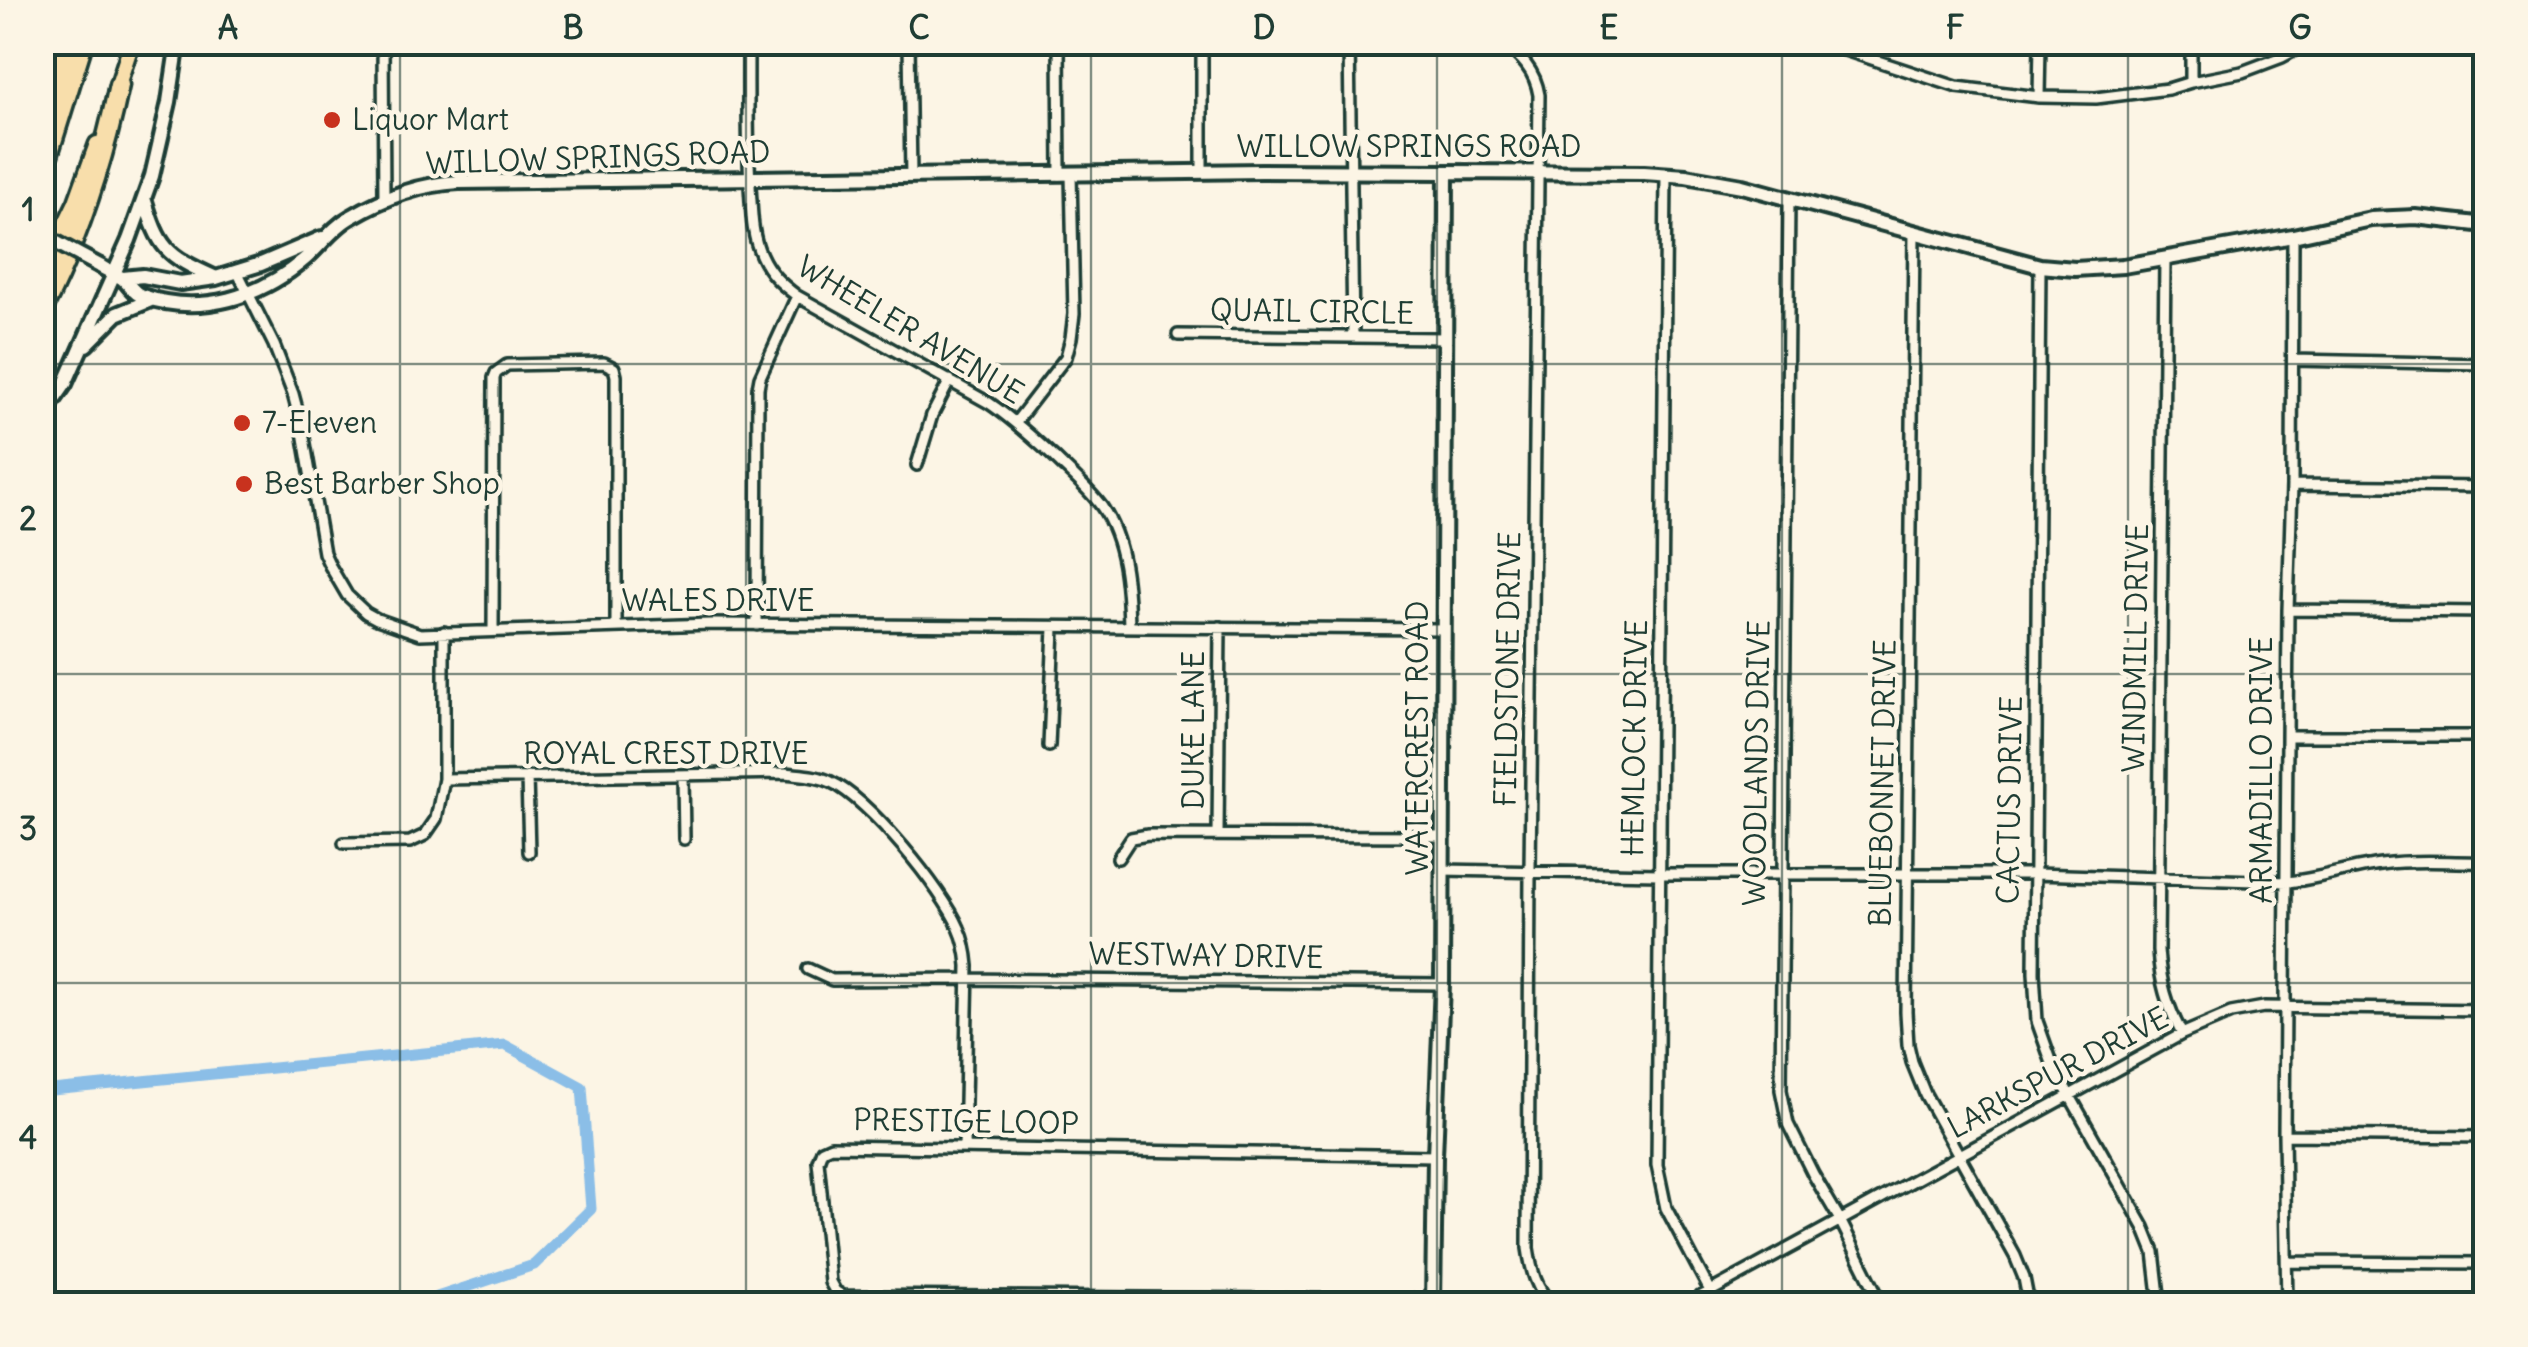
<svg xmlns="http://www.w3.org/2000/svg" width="2528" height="1347" font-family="Delius,sans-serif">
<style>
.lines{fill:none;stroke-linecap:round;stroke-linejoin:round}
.canal{stroke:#8bbee7;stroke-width:11}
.street-casing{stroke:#1f3d34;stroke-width:16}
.secondary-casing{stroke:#1f3d34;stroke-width:20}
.primary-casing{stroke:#1f3d34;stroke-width:21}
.highway-casing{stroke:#1f3d34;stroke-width:25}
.street{stroke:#fcf5e5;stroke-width:9}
.secondary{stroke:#fcf5e5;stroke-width:12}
.primary{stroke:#f8deab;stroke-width:14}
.highway{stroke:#f8deab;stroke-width:18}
.secondary-bridge-casing{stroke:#1f3d34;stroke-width:20;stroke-linecap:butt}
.secondary-bridge{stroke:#fcf5e5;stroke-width:12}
.grid{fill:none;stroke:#1f3d34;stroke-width:2.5;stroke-opacity:0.55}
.poi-dot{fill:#c8321e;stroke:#fcf5e5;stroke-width:4}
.labels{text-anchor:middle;stroke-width:9;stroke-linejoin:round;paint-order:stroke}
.poi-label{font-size:30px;fill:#1f3d34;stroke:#fcf5e5;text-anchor:start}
.street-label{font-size:30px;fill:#1f3d34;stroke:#fcf5e5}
.neatline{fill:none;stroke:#1f3d34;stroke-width:4}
.grid-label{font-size:32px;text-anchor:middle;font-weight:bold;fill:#1f3d34}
</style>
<rect width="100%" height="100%" fill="#fcf5e5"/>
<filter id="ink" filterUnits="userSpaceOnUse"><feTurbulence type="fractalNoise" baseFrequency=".01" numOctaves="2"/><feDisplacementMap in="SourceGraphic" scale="20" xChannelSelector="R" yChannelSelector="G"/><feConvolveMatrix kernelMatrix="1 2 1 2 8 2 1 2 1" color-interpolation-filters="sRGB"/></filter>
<g filter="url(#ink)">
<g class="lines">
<!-- canal -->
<path class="canal" d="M42,1091l463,-46 77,42 9,122 -57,56 -118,39"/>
<!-- street casing -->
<g class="street-casing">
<path id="street" d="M383,42l1,159
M748,42c0,53 -1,106 3,159 1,18 2,37 10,54 8,18 20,29 36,41l192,107c24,16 44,35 65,54 16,16 35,32 48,50 23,34 26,80 27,119
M909,42l2,135
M1059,42l1,133
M1202,42v130
M1349,42l4,295
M1502,42c19,15 33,28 37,53l-9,775 -2,378c3,21 8,42 24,56
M1820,42l137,45 82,10 57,1 72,-9 23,-7 51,-10 40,-15 28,-15
M2191,82v-40
M2039,97l1,-55
M1666,174l-9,991 9,43 44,83
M1789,199l-8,891 7,34 25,50 27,46 38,76 1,8
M1914,233l-8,779 2,33 4,17 13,32 90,162 9,22 5,26
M2165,259l-7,691c2,31 9,56 24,84
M2040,266l-6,707 3,48 16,45 91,161 10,25 6,52
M238,273l36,72 19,49 10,38 21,121 6,13 17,29 19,18 11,6 43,15 291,-10 733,5
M1178,335l267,3
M2293,360l193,4
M1016,422l50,-65 5,-19 3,-24 -3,-140
M917,465l15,-50 18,-35
M2292,485l194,2
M2288,610l198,2
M757,625l1,-237 2,-11 37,-81
M493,631l1,-253 2,-5 11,-8 97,-2 10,5 2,8v250
M2288,736h198
M1049,746l5,-118
M683,775l1,64
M527,777l2,75
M444,779l341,-6c15,2 32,2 46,9 38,17 112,108 128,146 6,13 8,25 9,38l-4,181
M1218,834l2,-207
M344,843l66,-1 15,-7 11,-16 8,-40v-147
M1118,858l13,-20 17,-3 293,1
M1442,870l217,4h376l252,8c32,-3 62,-14 94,-18 35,-5 70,-1 105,-2
M808,969l24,11 136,-1 474,5
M2284,1135l202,2
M2288,1262l198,1
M1433,1300l-590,-4 -8,-5 -5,-9 -12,-121 4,-11 9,-4 604,10
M1687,1304l495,-270 49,-21 33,-6 222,3
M2287,1304l-3,-169 4,-525 4,-125 1,-249"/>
</g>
<!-- secondary casing -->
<g class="secondary-casing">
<path id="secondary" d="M144,198c15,50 21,57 70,79
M100,266c6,4 13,7 20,11 9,5 12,16 22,19 58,20 118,2 164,-38 15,-13 27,-31 45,-41 32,-19 70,-33 108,-35l802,-11 383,2 42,3 56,10 298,80 35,3 48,-3 170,-30 78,-17 45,-2 70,8
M123,278l20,-2 37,7 36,-5 45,-14 61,-26
M86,345l31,-31 34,-14
M42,417l23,-33 64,-144 23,-64 17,-74 9,-60
M1433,1304l2,-148 7,-172 4,-812"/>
</g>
<!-- primary casing -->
<g class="primary-casing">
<path id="primary" d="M116,91l16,-49
M42,272l34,-70 21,-58"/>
</g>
<!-- highway casing -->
<g class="highway-casing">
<path id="highway" d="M42,115l23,-73
M42,174l41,-132
M42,310c36,-71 61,-148 77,-225"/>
</g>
<!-- street -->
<use href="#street" class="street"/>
<!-- secondary -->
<use href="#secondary" class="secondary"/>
<!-- primary -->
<use href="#primary" class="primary"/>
<!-- highway -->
<use href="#highway" class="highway"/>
<!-- secondary-bridge casing -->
<g class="secondary-bridge-casing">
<path id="secondary-bridge" d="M42,235l58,31"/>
</g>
<!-- secondary-bridge -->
<use href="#secondary-bridge" class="secondary-bridge"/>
</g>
</g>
<!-- grid -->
<path class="grid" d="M400,42v1262M746,42v1262M1091,42v1262M1437,42v1262M1782,42v1262M2128,42v1262M42,364h2444M42,674h2444M42,983h2444"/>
<!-- markers -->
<g class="poi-dot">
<circle cx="332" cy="120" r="10"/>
<circle cx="242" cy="423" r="10"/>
<circle cx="244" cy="484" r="10"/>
</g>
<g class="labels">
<!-- poi labels -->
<g class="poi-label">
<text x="352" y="130">Liquor Mart</text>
<text x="262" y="433">7-Eleven</text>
<text x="264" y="494">Best Barber Shop</text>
</g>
<!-- street labels -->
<g class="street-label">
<text x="1409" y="157">WILLOW SPRINGS ROAD</text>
<text transform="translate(598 158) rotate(-2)" y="10">WILLOW SPRINGS ROAD</text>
<text transform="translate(1312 312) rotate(1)" y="10">QUAIL CIRCLE</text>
<text transform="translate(910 330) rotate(31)" y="10">WHEELER AVENUE</text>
<text x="718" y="611">WALES DRIVE</text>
<text transform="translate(2136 648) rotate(-89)" y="10">WINDMILL DRIVE</text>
<text transform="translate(1508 669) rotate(-89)" y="10">FIELDSTONE DRIVE</text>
<text transform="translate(1194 730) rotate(-90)" y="10">DUKE LANE</text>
<text transform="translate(1418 738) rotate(-90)" y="10">WATERCREST ROAD</text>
<text transform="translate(1635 738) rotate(-89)" y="10">HEMLOCK DRIVE</text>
<text x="666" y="764">ROYAL CREST DRIVE</text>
<text transform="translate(1757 763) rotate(-89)" y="10">WOODLANDS DRIVE</text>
<text transform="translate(2262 770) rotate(-90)" y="10">ARMADILLO DRIVE</text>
<text transform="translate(1883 783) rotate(-89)" y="10">BLUEBONNET DRIVE</text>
<text transform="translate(2010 800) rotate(-89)" y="10">CACTUS DRIVE</text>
<text transform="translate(1206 956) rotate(1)" y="10">WESTWAY DRIVE</text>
<text transform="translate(2058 1073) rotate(-28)" y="10">LARKSPUR DRIVE</text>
<text transform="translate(966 1122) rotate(1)" y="10">PRESTIGE LOOP</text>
</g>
</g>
<!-- margin -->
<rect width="2528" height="1347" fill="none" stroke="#fcf5e5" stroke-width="110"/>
<rect x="55" y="55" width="2418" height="1237" class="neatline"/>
<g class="grid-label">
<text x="228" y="39">A</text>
<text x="573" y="39">B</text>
<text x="919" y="39">C</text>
<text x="1264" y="39">D</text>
<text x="1609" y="39">E</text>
<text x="1955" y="39">F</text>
<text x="2300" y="39">G</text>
<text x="28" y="221">1</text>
<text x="28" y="530">2</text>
<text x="28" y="840">3</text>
<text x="28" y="1149">4</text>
</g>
</svg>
